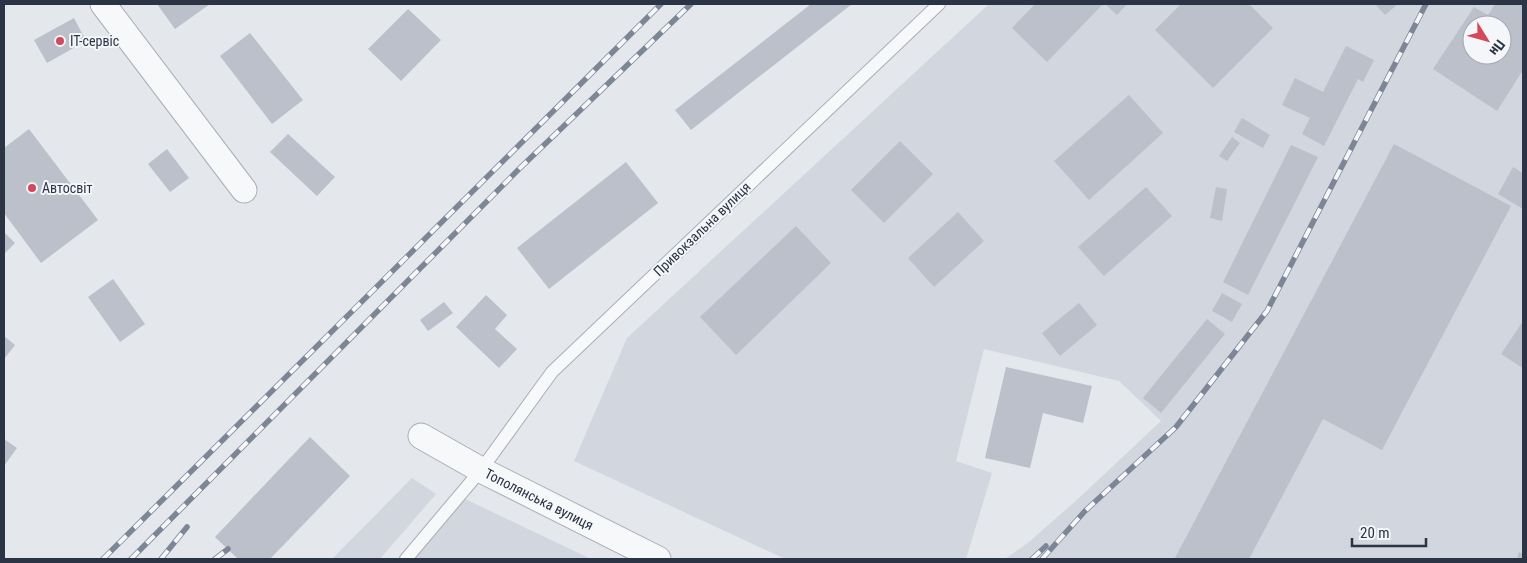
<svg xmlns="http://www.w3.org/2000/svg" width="1527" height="563" font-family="'Roboto Condensed',sans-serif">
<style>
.built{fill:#d2d6de;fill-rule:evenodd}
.building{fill:#bbc0ca;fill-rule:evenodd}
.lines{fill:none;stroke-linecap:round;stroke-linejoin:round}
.lane-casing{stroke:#a9aeb7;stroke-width:14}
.street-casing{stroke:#a9aeb7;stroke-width:27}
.lane{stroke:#f7f8fa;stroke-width:12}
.street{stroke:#f7f8fa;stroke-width:25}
.rail-casing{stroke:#7d8696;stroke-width:5.5}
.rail{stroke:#f4f6f9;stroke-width:4;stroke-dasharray:11;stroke-linecap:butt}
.poi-dot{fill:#d1495b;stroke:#f4f6f9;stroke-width:2}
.labels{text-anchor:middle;stroke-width:4;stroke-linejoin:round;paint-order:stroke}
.poi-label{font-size:14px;fill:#2b3445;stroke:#f4f6f9;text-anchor:start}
.street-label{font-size:14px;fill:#2b3445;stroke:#f4f6f9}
</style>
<rect width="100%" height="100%" fill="#e4e7ec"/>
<!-- built -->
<path class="built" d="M989,4h534v555h-518l24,-17 50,-44 82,-77 -42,-40 -135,-32 -28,112 36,12 -26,86h-181l-211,-98 53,-123zM1472,25h30v30h-30z
M412,478l24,16 -56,65h-48z
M463,498l128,61h-189z"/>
<!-- building -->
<path class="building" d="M157,4h53l-35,25z
M811,4h41l-161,126 -16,-20z
M1035,4h68l-56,58 -35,-34z
M1105,4h22l-10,11z
M1181,4h68l24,24 -60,60 -58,-58z
M1375,4h23l-13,11z
M1495,4h28v66l-26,41 -64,-42 41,-62 14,8zM1472,25h30v30h-30z
M408,9l33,31 -40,41 -33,-32z
M74,18l12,23 -39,22 -13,-23z
M250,33l53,67 -31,24 -52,-68z
M1346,46l28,14 -11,22 -5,-3 -34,67 -22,-12 8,-16 -28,-13 13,-27 28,14z
M1129,95l34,38 -74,67 -35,-39z
M1242,118l28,17 -7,13 -29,-16z
M29,129l69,91 -57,43 -37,-50v-65z
M288,134l47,43 -18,19 -47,-44z
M1232,137l8,6 -13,18 -8,-5z
M900,141l33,33 -49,49 -33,-33z
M1394,144l117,62 -129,244 -59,-31 -74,140h-71l-3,-1z
M1291,145l27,12 -70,138 -25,-13z
M167,149l22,29 -19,14 -22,-28z
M626,162l32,41 -109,86 -32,-41z
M1513,167l10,6v36l-25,-15z
M1146,187l26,29 -68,60 -26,-29z
M1216,187l11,2 -5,32 -12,-3z
M958,212l26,29 -50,46 -26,-29z
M796,226l35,37 -95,92 -36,-38z
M4,232l11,11 -11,11z
M113,279l32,45 -25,18 -32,-45z
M1222,293l20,11 -10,18 -20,-11z
M486,295l21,20 -12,14 22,20 -18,19 -43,-41z
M444,302l9,11 -25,18 -8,-11z
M1079,303l18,22 -37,31 -18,-23z
M1207,319l18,15 -64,79 -18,-15z
M1523,321v47l-22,-14z
M4,336l11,9 -11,14z
M1006,367l86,19 -9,37 -40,-10 -13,55 -45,-10z
M310,437l40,39 -80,83h-32l-23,-22z
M4,439l13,9 -13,18z
M1519,552l4,2v5h-6z"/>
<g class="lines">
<!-- lane casing -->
<g class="lane-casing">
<path id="lane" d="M406,559l75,-89 71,-98 387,-368"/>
</g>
<!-- street casing -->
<g class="street-casing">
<g id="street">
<path d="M103,4l141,186"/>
<path id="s1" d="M421,436l60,34 177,89"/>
</g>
</g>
<!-- lane -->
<use href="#lane" class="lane"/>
<!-- street -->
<use href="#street" class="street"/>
<!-- rail casing -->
<g class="rail-casing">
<path id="rail" d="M103,559l558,-555
M131,559l388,-390 172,-165
M161,559l26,-32
M215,559l13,-10
M1032,559l14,-13
M1042,559l43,-48 91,-84 91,-116 159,-307"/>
</g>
<!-- rail -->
<use href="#rail" class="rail"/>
</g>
<!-- markers -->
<g class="poi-dot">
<circle cx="60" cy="41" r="5"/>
<circle cx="32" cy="188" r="5"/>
</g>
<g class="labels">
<!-- poi labels -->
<g class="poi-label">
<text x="70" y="46">IT-сервіс</text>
<text x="42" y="193">Автосвіт</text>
</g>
<!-- street labels -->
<g class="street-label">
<text transform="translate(702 229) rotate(-44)" y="5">Привокзальна вулиця</text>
<text dy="5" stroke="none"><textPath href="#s1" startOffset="134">Тополянська вулиця</textPath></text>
</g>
</g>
<!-- border -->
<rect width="1527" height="563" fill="none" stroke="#2b3445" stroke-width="10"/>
<!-- north arrow -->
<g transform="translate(1487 40) rotate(127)"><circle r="24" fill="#f4f6f9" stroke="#a4a8b1"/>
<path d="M0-4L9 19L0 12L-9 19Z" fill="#d1495b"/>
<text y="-8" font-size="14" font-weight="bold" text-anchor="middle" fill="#2b3445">Пн</text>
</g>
<!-- scale -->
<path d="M1352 538v8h74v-8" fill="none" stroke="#2b3445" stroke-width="2.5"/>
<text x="1360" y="538" font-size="15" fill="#2b3445" stroke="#f4f6f9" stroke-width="4" paint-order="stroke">20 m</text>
</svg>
